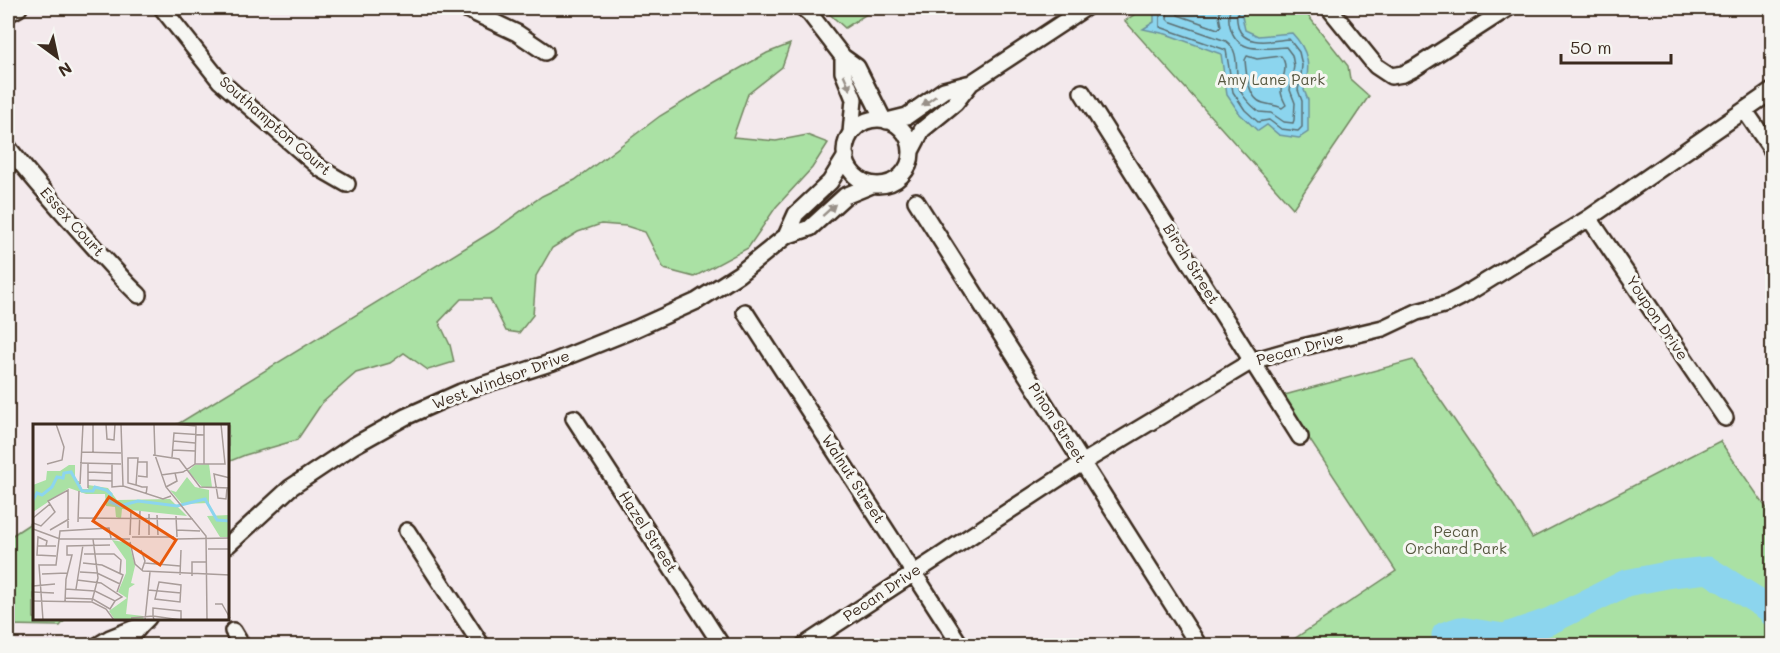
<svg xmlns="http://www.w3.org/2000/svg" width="1780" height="653" font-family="Mali,sans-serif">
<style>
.green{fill:#aae1a4;stroke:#728661;stroke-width:1.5}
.water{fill:#8cd5ee;stroke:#6c919b;stroke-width:1.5}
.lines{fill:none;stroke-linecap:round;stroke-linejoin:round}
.shore{stroke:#5b6e71;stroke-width:1.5}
.river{stroke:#8cd5ee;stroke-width:27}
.minor-casing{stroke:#3b2a1e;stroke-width:20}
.minor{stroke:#f6f6f2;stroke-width:15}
.oneway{fill:#989088}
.labels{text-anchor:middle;stroke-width:6;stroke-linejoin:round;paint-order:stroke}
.park-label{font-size:15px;fill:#575840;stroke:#f6f6f2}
.street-label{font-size:15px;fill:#3b2a1e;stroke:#f6f6f2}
.inset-river{fill:none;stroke:#8cd5ee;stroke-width:3}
.inset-road{fill:none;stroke:#a99d9a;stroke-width:1.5}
.view{fill:#e8590c;fill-opacity:0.15;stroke:#e8590c;stroke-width:3}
.inset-edge{fill:none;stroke:#3b2a1e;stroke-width:3}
</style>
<rect width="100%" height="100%" fill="#f3e9ec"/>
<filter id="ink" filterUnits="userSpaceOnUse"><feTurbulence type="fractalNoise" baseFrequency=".0167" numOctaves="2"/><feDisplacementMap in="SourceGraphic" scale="12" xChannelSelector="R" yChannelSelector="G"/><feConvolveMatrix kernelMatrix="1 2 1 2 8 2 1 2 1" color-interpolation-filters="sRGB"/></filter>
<g filter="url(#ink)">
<!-- green -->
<path class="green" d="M823,8h53l-31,20z
M1144,8h158l46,58 2,13 19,17 -76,112 -168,-187z
M790,44l-8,23 -34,27 -15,43 43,4 31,-6 21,8 -16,25 -36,39 -28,41 -54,29 -30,-8 -19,-37 -19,-6 -25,-2 -23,8 -26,16 -16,28 -3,39 -14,18 -13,-2 -16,-32h-29l-22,23 11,23 4,17 -26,8 -24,-17 -14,10 -34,10 -34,30 -25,37 -52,15 -17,7v-37h-52l317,-194 49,-35 33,-16 85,-64 56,-34 51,-29z
M1413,360l101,147 18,31 188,-97 52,75v129h-487l111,-74 -115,-175z
M34,521v97l32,1 -6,7 -52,-1v-87z"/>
<!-- water -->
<path class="water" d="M1154,8h93l-5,8 3,14 13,6 34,-3c17,18 19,33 12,57l4,10v32l-9,6 -20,-3 -12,-10 -9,6 -18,-17 -13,-19 -6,-41 -55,-20 -23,-5 11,-7z"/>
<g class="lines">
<!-- shore -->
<path class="shore" d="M1160,8v19l66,23 7,42 12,18 13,12 11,-2 12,9 17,2 4,-4v-26l-4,-11 3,-14 1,-11 -3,-13 -10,-13c-16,1 -46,9 -51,-13 -2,-8 -2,-11 2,-18
M1168,8l-1,11 2,2 57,20c16,11 7,34 14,49 4,9 12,16 19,22l12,1 13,9 9,1 1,-3 1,-17 -5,-13 4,-24 -2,-11 -6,-8c-22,1 -49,8 -56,-21 -2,-7 -2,-12 1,-18
M1177,8l1,7 40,14 3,-3 -2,-10 2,-8
M1281,56c9,11 0,22 0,35 0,5 3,10 5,14l-4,3c-6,-3 -12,-3 -19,-5 -15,-4 -17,-31 -18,-43l2,-4 10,3z"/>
<!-- river -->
<path class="river" d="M1448,646l-3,-11 15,-5 44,7 46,-16 76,-38 46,-9 36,-4 62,39 2,4"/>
<!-- minor casing -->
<g class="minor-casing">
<path id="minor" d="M162,8l58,73 101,88 26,15
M464,8l53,25 28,19
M803,8l7,6 33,43
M1329,8l47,58 15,10 12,-2 12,-6 93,-60
M8,14l11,-6
M1082,92l218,345
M1745,111l27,39
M845 152a33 33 0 1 1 66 0a33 33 0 1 1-66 0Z
M887,121l20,-5 37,-26 27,-7
M851,133l3,-34 -11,-27v-15l14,10 26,52
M8,147c29,38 61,72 93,108 13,13 24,28 38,40
M911,151l11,-21 33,-27 16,-20 114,-75
M916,201l283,445
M1589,218l136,200
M786,236l10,-22 34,-32 16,-26
M745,312l216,334
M574,418l148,228
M407,531l75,115
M228,545l62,-57 63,-42 52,-29 56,-25 92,-30 82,-33 62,-28 42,-27 47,-38 24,-8 35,-32 27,-11
M233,631l9,15
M97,646l13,-8 30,-12
M124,646l16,-20 8,-8
M803,646l279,-183 170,-102 42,-12 89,-21 34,-16 30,-8 14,-7 128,-79 183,-127"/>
</g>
<!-- minor -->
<use href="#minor" class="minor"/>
</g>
<!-- one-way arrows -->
<defs><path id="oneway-solid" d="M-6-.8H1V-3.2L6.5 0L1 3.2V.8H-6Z" transform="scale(1.5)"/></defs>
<g class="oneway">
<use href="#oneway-solid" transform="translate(847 82) rotate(66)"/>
<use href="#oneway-solid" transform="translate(929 101) rotate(145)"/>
<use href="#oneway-solid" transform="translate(829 210) rotate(-42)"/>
</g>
</g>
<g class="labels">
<!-- park labels -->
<g class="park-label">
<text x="1271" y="85">Amy Lane Park</text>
<text x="1456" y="537">Pecan<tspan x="1456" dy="17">Orchard Park</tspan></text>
</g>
<!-- street labels -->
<g class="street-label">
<text transform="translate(275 126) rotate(41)" y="5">Southampton Court</text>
<text transform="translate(72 222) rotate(48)" y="5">Essex Court</text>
<text transform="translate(1191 264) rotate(58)" y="5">Birch Street</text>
<text transform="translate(1657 318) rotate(56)" y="5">Youpon Drive</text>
<text transform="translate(1300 349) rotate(-15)" y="5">Pecan Drive</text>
<text transform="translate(501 380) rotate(-20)" y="5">West Windsor Drive</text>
<text transform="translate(1057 423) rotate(57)" y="5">Pinon Street</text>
<text transform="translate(853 479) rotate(57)" y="5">Walnut Street</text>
<text transform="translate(648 532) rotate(57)" y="5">Hazel Street</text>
<text transform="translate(882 593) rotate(-34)" y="5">Pecan Drive</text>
</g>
</g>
<!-- overview -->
<g transform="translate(33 424)">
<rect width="196" height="196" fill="#f3e9ec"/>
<path d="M176,40l3,23h-10l-14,-16 7,-6zM36,41h6v16h4l3,8h6v-4l20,3 9,12 53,-1 17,17 -65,-7 -1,10 -5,-2 -1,-10 -9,-1 -1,-12h-19l-17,-6 -36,24v-27l13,-5 1,-9h13zM154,53l8,10 14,3v13l-27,1 -12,-14 6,2zM196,91v22h-9l-13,-21zM79,116l17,3 6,23 -4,17 4,1 -6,4 -3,26 17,2 1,4h-29l-6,-9 18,-13 -9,-6 8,-19v-13z" fill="#aae1a4"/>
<path class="inset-river" d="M0,76l4,-7 5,2 10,-8 5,-10 6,1 1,-5 7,-1 11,19h11l2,-4 11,3 5,4 -1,8 10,4 18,-5 39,5 28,-7 12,21 13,1"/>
<path class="inset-road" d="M73,0l1,15 7,1 1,-16M88,0l2,62 40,13 8,-3M121,0l1,31 11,32 40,49 1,84M171,0v40M140,17l22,2M140,26l22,1M49,28l39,1M60,28v-28M120,31l26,4 21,28 30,1M139,33l2,-24 30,2M105,38h9v15l-9,-1M47,39l41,1M79,39v24l11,-1M14,40l15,-4 2,-13 -8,-23M162,40h30l-4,-40M55,48l24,1M128,51l22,-3 12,-8 1,-38 -22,-2M55,56l24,1M47,60l3,-60M103,61l2,-27h-10v25l8,2 6,2h5l-1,8M133,63l11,-6 -2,-8M55,64v-25M194,64l-1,11 -8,-1 -4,-24 16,4M116,90v21M124,91l1,20M143,92l1,21M0,94l17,-14M46,94l114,1M45,98l1,-31M0,99l8,3 14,-14 -7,-11 20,-11v38M0,105l27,10h70M17,106l19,-11M143,106l24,1M97,111l1,-25M106,111l1,-24M99,113h42M144,115l53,-1M97,118l5,22 8,7 87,4M4,122h19M13,122l1,-5 -9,-4 -1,18 19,1M175,125h22M108,126l4,11 -3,9M51,130h30l7,6 -1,13M50,139l19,2 21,10 -6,17M112,139l35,3M47,148l17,1 23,11M9,150l25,-1M147,151l1,-25M159,152v-14h14M126,158l22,3 -1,17 -25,-3zM0,162l22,-2M32,165l30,2 20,10 7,-4 -21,-14 -24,-3M43,165l7,-44M115,166l33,3M0,168l21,1M32,174l28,1 17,10 5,-8M0,177l59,1 14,7 8,11M59,177l6,-23 -5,-39M32,178l1,-23 6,-24h-5v-9l43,-1M182,180h7l8,14M98,194l22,-2 28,4v-9l-28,-3v8l1,4M10,196l-4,-55h17l4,-34 49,-3 2,10M112,196l5,-48"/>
<path class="view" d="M76,73l67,43 -16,25 -67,-44z"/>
<rect width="196" height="196" class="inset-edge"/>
</g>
<!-- margin -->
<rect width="1780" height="653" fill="none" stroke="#f6f6f2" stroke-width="30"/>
<rect x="15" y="15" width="1750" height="623" fill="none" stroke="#3b2a1e" stroke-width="2" filter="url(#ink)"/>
<!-- north arrow -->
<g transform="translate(57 57) rotate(147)" stroke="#f6f6f2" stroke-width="4.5" paint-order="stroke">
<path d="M0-4.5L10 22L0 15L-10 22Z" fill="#3b2a1e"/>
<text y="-9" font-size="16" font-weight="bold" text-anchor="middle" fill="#3b2a1e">N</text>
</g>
<!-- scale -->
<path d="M1561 54v9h110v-9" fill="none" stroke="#3b2a1e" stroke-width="3"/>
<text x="1570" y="54" font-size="18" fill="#3b2a1e" stroke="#f6f6f2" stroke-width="4.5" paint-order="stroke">50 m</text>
</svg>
